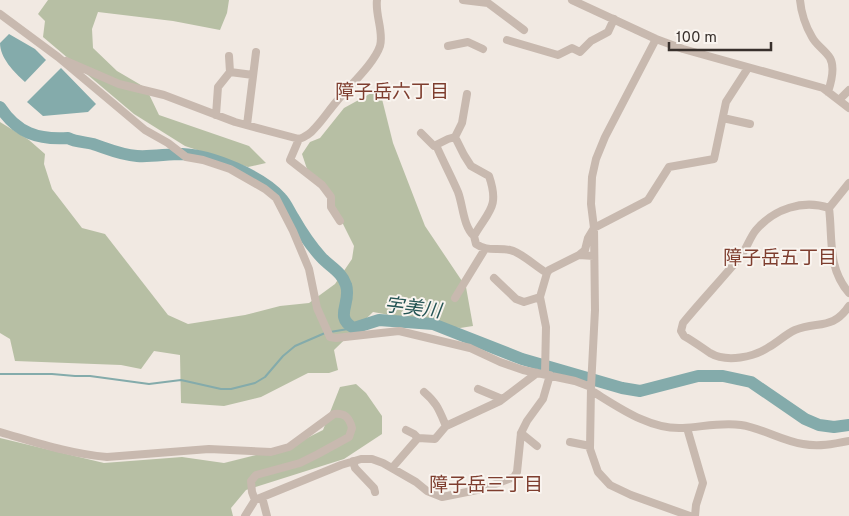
<svg xmlns="http://www.w3.org/2000/svg" width="849" height="516" font-family="Overpass,'Noto Sans JP',sans-serif">
<style>
.green{fill:#b7bfa4}
.water{fill:#84abab}
.lines{fill:none;stroke-linecap:round;stroke-linejoin:round}
.stream{stroke:#84abab;stroke-width:2}
.river{stroke:#84abab;stroke-width:12}
.minor{stroke:#c8b9af;stroke-width:8}
.labels{text-anchor:middle;stroke-width:4;stroke-linejoin:round;paint-order:stroke}
.neighbourhood-label{font-size:19px;fill:#7e3d2e;stroke:#f9f4ef}
.water-label{font-size:19px;font-style:italic;fill:#265555;stroke:#f9f4ef}
</style>
<rect width="100%" height="100%" fill="#f1e9e2"/>
<!-- green -->
<path class="green" d="M48,0h181l-2,13 -7,17 -47,-9 -75,-9 -6,17 1,19 24,23 29,17 13,27 90,31 17,17 -18,4 -63,-21 -51,-32 -91,-77 2,-16 -7,-7z
M375,91l6,4 12,48 32,83 41,61 7,39 -13,2 -87,-16 -39,38 4,20 -9,3h-21l-47,24 -37,9 -43,-3 -1,-48 -26,-4 -13,18 -20,-4 -106,-4 -5,-22 -10,-6v-211l29,18 16,14 -1,10 8,25 30,39 23,6 63,81 20,9 57,-9 35,-9 29,-3 26,-19 17,-25 2,-13 -29,-58 -18,-19 -5,-15 8,-12 10,-4 24,-30z
M356,384l10,9 16,23v18l-38,25 -98,31 -15,18 2,8h-233v-78l104,25 78,-6 42,6 65,-16 34,-17 17,-43z"/>
<!-- water -->
<path class="water" d="M9,34l26,15 11,11 -21,22c-11,-10 -25,-24 -25,-39z
M61,68l35,36 -8,8 -45,4 -16,-14z"/>
<g class="lines">
<!-- stream -->
<path class="stream" d="M330,332l24,-4
M0,374h52l23,2h15l59,8 32,-4 40,9h10l24,-6 10,-6 18,-21 12,-10 30,-13"/>
<!-- river -->
<path class="river" d="M0,107c17,26 38,33 68,31 7,4 17,4 25,6 15,5 28,11 44,12 15,1 30,-2 45,-2 29,1 80,22 99,44 5,5 8,13 12,19 8,14 17,28 28,40 9,10 21,15 25,28 6,18 -13,32 8,43l25,-8 54,4 89,35 100,29 18,3 58,-15h25l28,6 54,37 14,6 15,2 15,-2"/>
<!-- minor -->
<path class="minor" d="M463,0l25,3 36,27
M572,0l84,39 27,10 140,39 26,20
M800,0c1,12 6,27 12,37 4,8 13,13 18,21 5,9 1,25 -2,34
M0,14l58,43 87,73 23,13 18,14 17,3 27,9 35,20 11,9 17,33 16,38 8,39 13,29 6,1 63,-7 71,17 30,14 23,8 52,11 16,6
M656,39l-51,98 -9,22 -4,18 -1,27 3,24 1,82 -4,77 -1,62 8,23 12,13 21,10 59,21
M507,40l51,15 14,-7 8,4 11,-11 17,-9 6,-13
M448,46l20,-4 15,7
M229,56l1,16
M66,61l53,23 45,11 71,27 64,17c6,-2 12,-6 16,-11 8,-8 14,-18 22,-27 12,-15 37,-37 43,-55 4,-14 -5,-31 -3,-46
M467,94l-5,29 -7,14 9,18 7,11 18,10c11,32 -1,35 -15,60l2,8c11,8 22,3 34,6 11,2 26,17 37,23
M839,100l10,-10
M216,115l2,-28 12,-15 23,3
M723,118l27,6
M247,125l9,-73
M421,133l13,13 14,-7 7,-2
M299,139l-9,21 32,25 9,12v10l9,14
M436,145c7,16 15,31 22,47 5,13 5,34 16,44
M829,208l20,-25
M579,255l6,-5 3,-12 6,-10 54,-28 21,-33 45,-8 12,-57 22,-34
M494,278l22,21 8,3 16,-5
M849,293c-22,-26 -16,-53 -20,-85 -26,-9 -55,1 -73,22 -6,7 -9,18 -15,26 -19,23 -39,44 -58,67l-2,8 3,5c9,5 17,11 26,17 17,10 44,4 59,-6 9,-5 17,-13 26,-17 23,-9 38,0 54,-24
M455,298l30,-49
M545,374l1,-47 -6,-30 7,-24 2,-3 30,-15 15,1
M478,389l24,10
M592,391c26,16 58,39 91,37 19,-1 38,-6 58,-3 21,3 41,16 62,19 15,3 31,0 46,-3
M424,392c13,11 15,18 22,34
M687,428l16,55 -7,22 -1,11
M406,430l8,4 4,4
M0,432c35,10 70,22 107,25l102,-8 62,3 18,-5 45,-33c11,-1 15,3 18,14l-3,9 -31,17 -18,9 -44,12 -5,6 1,11 3,8
M521,433l16,13
M570,442l20,4
M353,461l2,7 19,20 1,4
M392,468l26,-30 17,1 11,-13 54,-25 37,-28
M262,497l5,19
M245,516l10,-16 86,-35 20,-6h11l11,4 33,19 11,9 15,6 40,-8 32,-12 3,-5 4,-39 6,-12 16,-22 7,-24"/>
</g>
<g class="labels">
<!-- neighbourhood labels -->
<g class="neighbourhood-label">
<text x="392" y="98">障子岳六丁目</text>
<text x="780" y="264">障子岳五丁目</text>
<text x="486" y="491">障子岳三丁目</text>
</g>
<!-- water labels -->
<g class="water-label">
<text transform="translate(413 307) rotate(7)" y="7">宇美川</text>
</g>
</g>
<!-- scale -->
<path d="M669 42v8h102v-8" fill="none" stroke="#38302c" stroke-width="2.5"/>
<text x="676" y="42" font-size="15" fill="#38302c" stroke="#f9f4ef" stroke-width="4" paint-order="stroke">100 m</text>
</svg>
